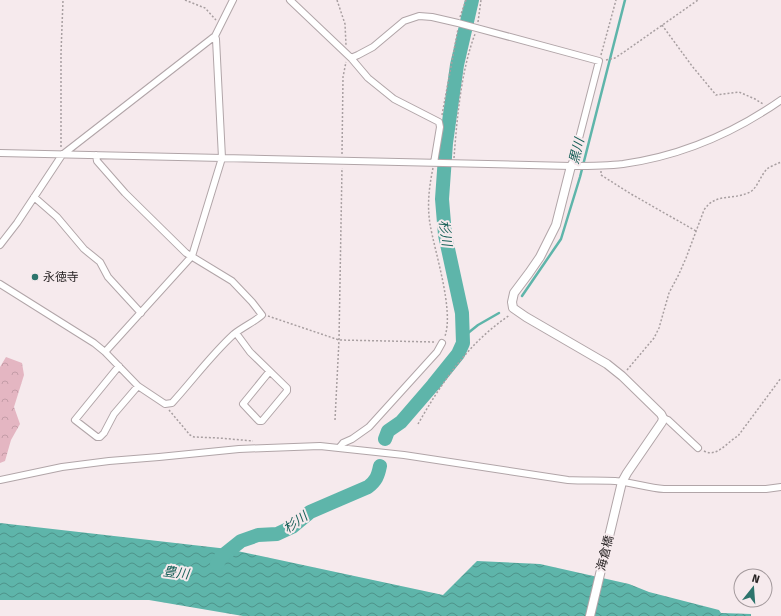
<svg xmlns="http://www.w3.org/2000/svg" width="781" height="616" font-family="'Fira Sans','Noto Sans JP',sans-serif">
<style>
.forest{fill:url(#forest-crowns)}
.water{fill:url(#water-waves)}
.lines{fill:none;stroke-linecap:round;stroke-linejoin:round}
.stream{stroke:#5eb5aa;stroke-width:2.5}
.river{stroke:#5eb5aa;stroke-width:14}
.minor-casing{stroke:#b1a5a8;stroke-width:8}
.tertiary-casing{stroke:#b1a5a8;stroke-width:10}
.path{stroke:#a89fa1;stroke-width:1.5;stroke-dasharray:2 2;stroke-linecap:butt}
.minor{stroke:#fff;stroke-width:6}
.tertiary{stroke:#fff;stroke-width:8}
.poi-dot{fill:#2d746c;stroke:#f6eaed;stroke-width:1.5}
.labels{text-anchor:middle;stroke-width:4;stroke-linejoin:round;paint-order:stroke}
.poi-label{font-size:12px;fill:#282324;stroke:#f6eaed;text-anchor:start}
.street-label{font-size:12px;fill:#282324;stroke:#f6eaed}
.water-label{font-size:13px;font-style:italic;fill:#165f57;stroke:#f6eaed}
</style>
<defs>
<pattern id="forest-crowns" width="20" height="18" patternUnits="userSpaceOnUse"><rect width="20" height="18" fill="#e4b6c2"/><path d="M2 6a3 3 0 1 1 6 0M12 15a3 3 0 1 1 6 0" fill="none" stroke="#c49ca7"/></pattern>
<pattern id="water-waves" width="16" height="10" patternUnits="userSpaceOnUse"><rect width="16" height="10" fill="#5eb5aa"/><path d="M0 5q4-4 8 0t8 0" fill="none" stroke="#4e938a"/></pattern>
</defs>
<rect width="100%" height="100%" fill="#f6eaed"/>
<!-- forest -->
<path class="forest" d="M6,357l16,6 2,12 -10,32 6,17 -9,16 -6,21 -5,2v-96z"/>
<!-- water -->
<path class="water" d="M0,523l228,26 215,46 34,-34 63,3 89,20 20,8 70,18 2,3 30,1v2h-508l-94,-16h-149z"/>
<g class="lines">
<!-- stream -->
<path class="stream" d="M522,296l39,-57 19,-62 45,-177
M463,337l15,-12 21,-12"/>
<!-- river -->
<path class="river" d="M385,439l3,-8 13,-9 32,-37 25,-31 5,-11 -1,-30 -17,-78 -3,-36 4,-56 11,-78 15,-65
M217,564l4,-7 20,-16 17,-6 19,-1 15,-7 18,-15 58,-25c8,-6 10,-11 12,-21"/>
<!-- minor casing -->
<g class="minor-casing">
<path id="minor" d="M290,0l61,58 17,20 26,21 45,23 1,5 -6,36
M351,58l7,-3 15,-8 31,-26 15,-5 13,1 26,6 141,38 -24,93 -4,12
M0,153l571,13c17,0 35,0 52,-2 57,-8 111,-31 158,-64
M34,197l23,20 27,32 16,13 8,15 33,36
M0,245l17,-22 45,-68 153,-119 18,-36
M0,284l94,59 11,9 33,34 27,18 7,-1c21,-23 39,-48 62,-69 9,-7 20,-12 28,-19l-10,-13 -20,-21 -46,-28 -61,-60 -28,-32 -1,-6
M236,333l14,19 37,36v3l-25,30h-3l-16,-17 26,-32
M105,352l87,-96 30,-98 -6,-119 -1,-3
M119,366l-44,54 22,17h3l4,-4 10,-19 24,-28
M663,418l5,2 30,28
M339,448l4,-5 9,-4 17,-12 68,-75 5,-9
M0,480l62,-13 47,-6 50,-4 80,-8 81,-3 84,9 164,25c16,1 32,0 47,1 17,1 32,7 49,8h102l15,-2"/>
</g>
<!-- tertiary casing -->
<g class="tertiary-casing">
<path id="tertiary" d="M571,166l-15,59 -16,32 -11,16 -15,20 -2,9 1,6 13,9 81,47 15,12 39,38 2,4 -1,4 -35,51 -5,9 -32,134"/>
</g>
<!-- path -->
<path class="path" d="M185,0l20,8 11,12
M337,0l8,24 1,21
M460,17l6,-17
M478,22l3,-22
M662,25l30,41 24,29 23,-3 16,7 8,5
M601,55l15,-55
M606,60l9,-2 9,-6 74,-52
M442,115l16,-86
M61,147v-94l2,-53
M342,154l1,-77 3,-15
M454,158c3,-40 7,-87 21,-124
M433,168c-4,19 -6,37 -3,56 5,29 24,86 15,112
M601,171v4l30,19 65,37
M268,316l71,24 97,2
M627,370l27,-32 5,-10 10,-35 10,-19 7,-16 18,-48c11,-17 28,-10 44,-17 9,-3 12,-17 19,-24 4,-3 10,-5 14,-7
M169,410l21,25 4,2 25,1 34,3
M335,420l4,-80 3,-172
M418,424c24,-42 51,-82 92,-109
M704,451c13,7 23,-9 34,-15l43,-58"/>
<!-- minor -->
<use href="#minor" class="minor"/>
<!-- tertiary -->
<use href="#tertiary" class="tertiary"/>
</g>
<!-- markers -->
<circle class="poi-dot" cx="35" cy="277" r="4"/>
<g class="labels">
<!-- poi labels -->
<g class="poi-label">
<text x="43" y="281">永徳寺</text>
</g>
<!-- street labels -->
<g class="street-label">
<text transform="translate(605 553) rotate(-76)" y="4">海倉橋</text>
</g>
<!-- water labels -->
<g class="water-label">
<text transform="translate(576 151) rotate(-76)" y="5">黒川</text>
<text transform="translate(446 233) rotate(82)" y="5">杉川</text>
<text transform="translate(295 522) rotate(-35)" y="5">杉川</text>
<text transform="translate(176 572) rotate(7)" y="5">豊川</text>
</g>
</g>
<!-- north arrow -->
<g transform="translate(753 588) rotate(17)"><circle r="19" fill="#f6eaed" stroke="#a49a9d"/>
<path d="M0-3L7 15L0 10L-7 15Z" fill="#2d746c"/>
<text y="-6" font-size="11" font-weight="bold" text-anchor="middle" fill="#282324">N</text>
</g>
</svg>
